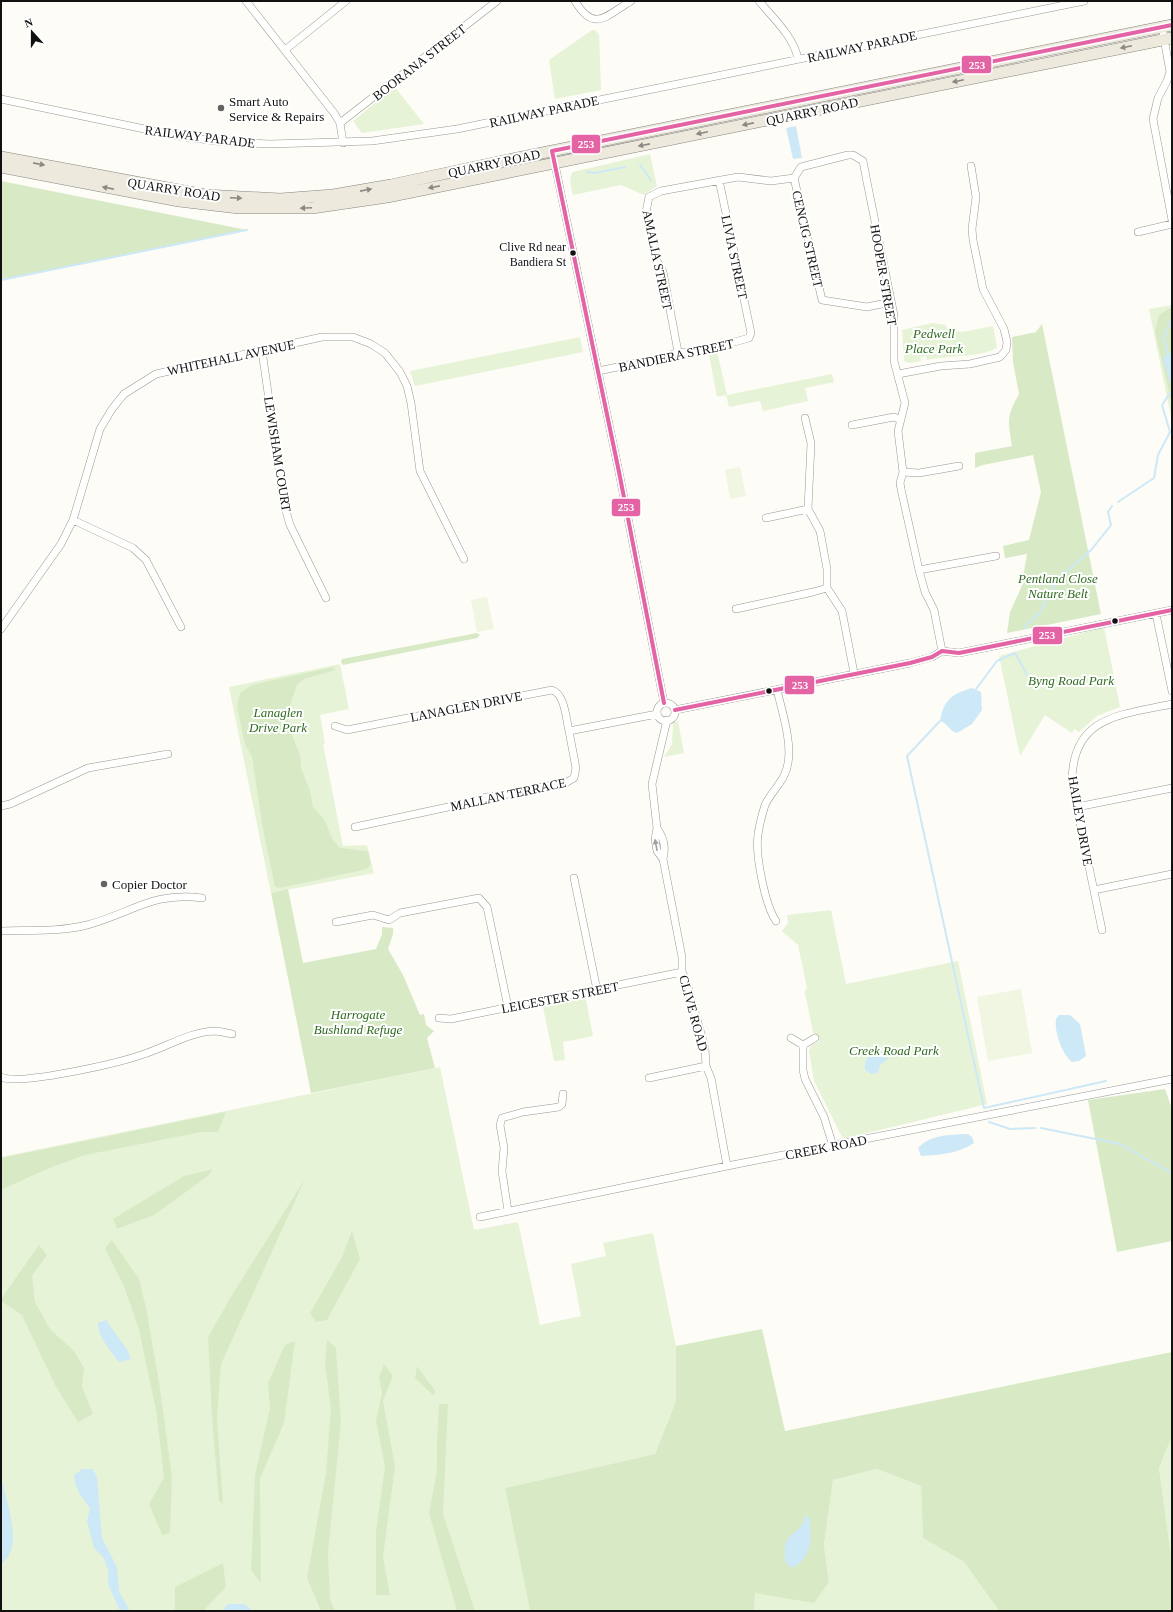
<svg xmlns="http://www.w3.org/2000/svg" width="1173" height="1612" font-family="Georgia,serif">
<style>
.green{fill:#e7f3d7}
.forest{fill:#d8eac5}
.pitch{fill:#f0f6e1}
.water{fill:#cde8f7}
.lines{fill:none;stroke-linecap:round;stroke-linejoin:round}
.stream{stroke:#cde8f7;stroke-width:2}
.street-casing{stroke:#979795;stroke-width:8}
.primary-casing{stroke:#858482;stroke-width:12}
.street{stroke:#fffffe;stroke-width:7}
.primary{stroke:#ede9dc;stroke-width:11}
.bus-1-casing{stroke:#fff;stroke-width:7}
.bus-1{stroke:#e463a4;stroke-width:4}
.oneway{fill:#8a8881}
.oneway2{fill:#a0a09f}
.poi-dot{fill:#646362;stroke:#fff;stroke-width:1.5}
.bus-dot{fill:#111;stroke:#fff;stroke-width:1.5}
.labels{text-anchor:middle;stroke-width:4;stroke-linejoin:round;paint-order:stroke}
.bus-label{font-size:12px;fill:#111;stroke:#fff;text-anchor:end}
.street-label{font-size:13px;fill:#111;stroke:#fff}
.poi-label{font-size:13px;fill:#111;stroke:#fff;text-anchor:start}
.park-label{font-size:13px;font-style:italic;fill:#2f6b1f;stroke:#fff}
.line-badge{stroke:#fff;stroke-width:1.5}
.badge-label{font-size:11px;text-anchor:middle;font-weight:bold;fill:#fff}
</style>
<rect width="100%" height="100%" fill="#fdfcf7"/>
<!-- green -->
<path class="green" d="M592,30h3l4,5 2,55 -46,9 -6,-39z
M395,87l29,37 -62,9 -9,-12z
M650,154l7,32 -13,9 -23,-10 -48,10c-2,-9 -5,-16 0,-23z
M1172,305v117l-23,-113z
M932,323l13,2 3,5 15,2 30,-6 4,21c-9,10 -55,9 -70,13l-1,-4 -6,1 1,4 -11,2 -6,-2 -2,-31z
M580,337l3,15 -168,34 -5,-15z
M716,347l11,48 105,-21 2,8 -29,6 3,13 -45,10 -3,-10 -31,6 -3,-12 -9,2 -9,-48z
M1104,627l16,80 -23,9 -18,16 -5,-3 -2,4 -27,-18 -25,41 -21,-100z
M340,664l9,45 -29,6 5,28 -2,1 20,102 24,-1 7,28 -103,20 -42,-206z
M678,721l6,32 -20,4 8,-13 1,-21z
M831,910l15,74 112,-23 29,143 -144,35 -29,-58 -5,-30 2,-5 9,-5 -7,-9 -8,-39h-1l3,-5 -9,-43 -16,-14 6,-8 -1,-8z
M585,994l8,42 -30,6 2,18 -11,1 -12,-59z
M440,1067l34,163 44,-8 22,103 41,-9 -10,-52 35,-8 -3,-13 50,-10 23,113v55l-21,53 -150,34 25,123h-529v-454z
M1172,1440v123l-13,-95 11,-27z
M877,1469l44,17 2,52 41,24 35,49h-245v-18l75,-11 -5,-37 9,-65z"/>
<!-- forest -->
<path class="forest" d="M1,181l246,49 -246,50z
M1172,307v98l-17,-74 4,-16z
M1042,324l59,290 -94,19 3,-21 11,-24 6,-34 -22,4 -2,-12 26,-6 12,-48 -8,-37 -50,10 -8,3v-15l37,-7c-4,-25 -6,-29 7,-52l-6,-32 -1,-25 24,-5z
M477,633l3,2 -3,3 -134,27 -2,-3 1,-3z
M333,667l2,3 -31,9 -7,6 -10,28 2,14 11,28 1,13 9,23 3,16 11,12 9,21 7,8 28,3 3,13 -4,5 -87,19 -5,-1 -13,-63 -10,-67 -7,-13 -8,-37 3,-14 12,-8z
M288,889l15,74 73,-14 6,-15v-7l11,1v6l-5,15 15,26 17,40 4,-1 2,11 8,6 -7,7 8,30 -124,25 -40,-200z
M1165,1089l7,20v132l-55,11 -29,-152z
M226,1112l-8,20h-17l-116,23 -38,14 -46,21v-32z
M213,1169l-5,7 -54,39 -37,14 -4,-10 71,-43z
M305,1179l-84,185 -4,53 6,87 -4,-3 -7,-83 -4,-81 24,-42z
M352,1231l8,28 -33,61 -11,2 -6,-9 31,-54z
M112,1240l27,39 8,33 13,77 12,88 -2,56 -8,2 -13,-31 15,-27 -8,-67 -17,-80 -15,-44 -19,-38z
M39,1245l8,10 -15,21 3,26 15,27 24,22 10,17 -2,19 11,27 -15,8 -23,-37 -33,-70 -21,-14v-2z
M762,1329l23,102 387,-79v88l-2,1 -11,27 13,95v48h-173l-35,-49 -41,-24 -2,-52 -44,-17 -44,11 -9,65 5,37 -15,21 -59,-10 -1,18h-224l-25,-123 150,-34 21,-53v-55z
M327,1340l9,8 5,74 -13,130 2,47 5,12h-14l-14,-33 19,-105 5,-64 -6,-45z
M295,1341l-11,82 -24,56 1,104 -10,-13 4,-95 15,-67 -2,-25 17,-38z
M384,1364l9,12 -10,25 12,65 -12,91 7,38h-14v-63l9,-66 -9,-45 6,-28 -3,-16z
M417,1366l19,26 -3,3 -18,-17z
M439,1404h9l-5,110 32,97h-18l-28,-98 8,-43v-28z
M223,1563l3,24 -23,24h-28v-24z"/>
<!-- pitch -->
<path class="pitch" d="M740,467l6,29 -16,3 -5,-29z
M487,597l7,32 -17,3 -6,-32z
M1021,989l11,64 -44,8 -11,-64z"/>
<!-- water -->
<path class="water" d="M796,126l6,32 -9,1 -7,-31z
M1168,353l4,1v30l-2,-2 -7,-24z
M972,688l9,4 1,18 -10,14 -15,9c-8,-2 -9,-10 -17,-12 4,-22 12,-27 32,-33z
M1059,1015h11l10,9 6,32 -7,5 -7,1c-10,-8 -18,-30 -16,-43z
M879,1051l7,1 2,7 -8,6 -2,8 -7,1 -6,-4v-8l6,-8z
M968,1134l4,3 2,6c-17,11 -34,12 -53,13l-3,-8c13,-14 32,-13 50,-14z
M106,1320l22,31 3,8 -11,3 -3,-2c-7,-11 -20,-24 -19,-37z
M82,1469h11l4,8 5,61 15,29 2,24 11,20h-10l-12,-27v-15l-5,-12 -9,-9 -7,-27 3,-13 -10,-13 -5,-12 -1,-8z
M1,1476c4,21 19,60 8,79 -2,3 -5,7 -8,10z
M805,1516l4,1c3,21 4,40 -17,51l-6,-5c-7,-35 17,-26 19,-47z
M228,1604h17l7,7h-30z"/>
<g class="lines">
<!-- stream -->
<path class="stream" d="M640,165l11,15
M587,172l8,1 30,-6
M1,280l246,-50
M1168,353l-4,-16 8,-18
M1118,502l36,-24 4,-23 12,-23 -8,-27 10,-15
M1024,628l16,-16 17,-32 35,-31 19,-24 -3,-13 4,-6
M976,689l21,-28 18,-8 15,27
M940,721l-33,35 77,352 122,-27
M989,1122l21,7 25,-1
M1041,1128l79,16 52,29"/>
<!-- street casing -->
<g class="street-casing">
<path id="street" d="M246,1l88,112 6,10 3,20
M575,1c19,32 31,15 56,0
M759,1c14,17 35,36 39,58
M1162,27l8,45 -3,9 -9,17 -5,21 19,101
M285,50l61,-49
M1,99l177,37 46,6 46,2 102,-3 85,-12 627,-128
M340,123l157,-122
M554,160l65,312 45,231
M794,178l7,-11 47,-12h5l10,6 4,21 27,133v46l11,42 -7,28 5,41 -3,11 1,6 18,81 6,22 9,18 8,41
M794,178l28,122 45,7 24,-5
M1138,232l34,-8
M262,351l22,153 6,21 36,73
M678,352l-15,-80 -7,-13v-8l-10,-39 3,-15 12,-6 77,-14 33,4 23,-3
M598,371l68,-14 12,-5 10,1 28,-6 33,-9 2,-5 -32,-153
M898,374l43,-8 29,-2 30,-7 6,-7 1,-8 -3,-13 -21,-40 -10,-49 -1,-11 4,-32 -5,-31
M805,418l6,25 -3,66 12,22 7,38v19l15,23 12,62
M852,425l42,-8 7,3
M903,472l16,1 40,-7
M766,518l42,-9
M73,520l60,28 13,12 35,67
M919,570l77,-14
M736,609l77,-17 14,-4
M1156,614l16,77
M1,629l60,-85 12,-24 27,-91 12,-20 12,-15 32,-20 166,-37h31l18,7 14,9 15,19 7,14 4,17 9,68 44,88
M657 712a9 9 0 1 1 18 0a9 9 0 1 1-18 0Z
M675,710l235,-47 22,-6 10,-6 17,2 213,-43
M335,726l12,4 91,-18h10l16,-8 10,1 78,-15c13,4 14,29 17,41
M1,806l9,-2 78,-36 80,-14
M1077,807l95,-19
M355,827l107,-23 10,-1 14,-6 12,-1 69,-14 7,-4 2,-10 -7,-37 88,-17
M657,828c7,11 9,19 6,31l19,98v15l5,11 18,65 1,18 5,12 16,88
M663,859l-6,-8 -2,-12 2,-11 -5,-44 15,-64
M574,878l23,112
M1094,890l78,-16
M776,921c-11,-16 -21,-67 -18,-86 1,-10 4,-20 7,-30 7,-15 21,-25 23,-42 4,-21 -6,-52 -11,-73
M336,922l37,-7 16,5 11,-7 79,-15 8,9 21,100
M1102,930l-30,-146c-1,-68 48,-69 100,-80
M1,931c28,-1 58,1 86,-6 43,-11 66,-34 115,-27
M439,1018l12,1 231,-47
M791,1038l12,7 12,-7
M803,1045v25l2,9 19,38 9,29
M1,1077c18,9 117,-14 140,-22 24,-7 48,-23 73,-24 6,0 12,2 18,3
M649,1078l57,-12
M508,1211l-6,-40 2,-23 -4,-23 2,-7 21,-6 36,-5 3,-3 1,-10
M480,1217l247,-51 445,-87"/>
</g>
<!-- primary casing -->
<g class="primary-casing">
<path id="primary" d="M1,157l204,38 75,4 53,-4 58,-10 112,-24 669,-136
M1,167l178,34 60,7h73l75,-11 785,-159"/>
</g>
<!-- street -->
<use href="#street" class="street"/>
<!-- primary -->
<use href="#primary" class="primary"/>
<!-- bus-1 casing -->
<g class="bus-1-casing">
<path id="bus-1" d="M664,703l-45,-231 -67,-321 620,-126
M675,710l235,-47 22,-6 10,-6 17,2 213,-43"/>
</g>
<!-- bus-1 -->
<use href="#bus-1" class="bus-1"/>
</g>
<!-- one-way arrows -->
<defs><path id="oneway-solid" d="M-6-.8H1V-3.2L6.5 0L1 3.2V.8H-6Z"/></defs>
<g class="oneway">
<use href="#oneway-solid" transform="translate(1126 47) rotate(168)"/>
<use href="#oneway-solid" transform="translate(958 81) rotate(168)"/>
<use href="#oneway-solid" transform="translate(748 124) rotate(169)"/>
<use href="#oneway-solid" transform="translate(702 133) rotate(168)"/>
<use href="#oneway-solid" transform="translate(644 145) rotate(169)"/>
<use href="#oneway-solid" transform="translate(39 164) rotate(11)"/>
<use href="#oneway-solid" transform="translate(434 187) rotate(169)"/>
<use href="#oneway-solid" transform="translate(108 188) rotate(-169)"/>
<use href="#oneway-solid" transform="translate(366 190) rotate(-11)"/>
<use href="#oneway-solid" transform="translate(236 198) rotate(3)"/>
<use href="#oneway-solid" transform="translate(306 208) rotate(177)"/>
</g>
<use class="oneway2" href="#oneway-solid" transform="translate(656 845) rotate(-101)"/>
<!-- markers -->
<g class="poi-dot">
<circle cx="221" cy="108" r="4"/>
<circle cx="104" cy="884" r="4"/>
</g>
<g class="bus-dot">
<circle cx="573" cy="253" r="3.5"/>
<circle cx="1115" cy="621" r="3.5"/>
<circle cx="769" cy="691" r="3.5"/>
</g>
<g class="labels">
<!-- bus labels -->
<g class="bus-label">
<text x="566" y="251">Clive Rd near<tspan x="566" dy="15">Bandiera St</tspan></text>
</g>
<!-- street labels -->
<g class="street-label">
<text transform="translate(862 46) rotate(-12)" y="5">RAILWAY PARADE</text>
<text transform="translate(419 62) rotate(-38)" y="5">BOORANA STREET</text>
<text transform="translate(544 111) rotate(-12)" y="5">RAILWAY PARADE</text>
<text transform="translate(812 111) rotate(-12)" y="5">QUARRY ROAD</text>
<text transform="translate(200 136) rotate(7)" y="5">RAILWAY PARADE</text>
<text transform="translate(494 163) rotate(-12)" y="5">QUARRY ROAD</text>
<text transform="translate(174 189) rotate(9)" y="5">QUARRY ROAD</text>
<text transform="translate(808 239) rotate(77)" y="5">CENCIG STREET</text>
<text transform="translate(735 257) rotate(78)" y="5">LIVIA STREET</text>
<text transform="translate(658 260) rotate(78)" y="5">AMALIA STREET</text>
<text transform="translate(884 275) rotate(80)" y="5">HOOPER STREET</text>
<text transform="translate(676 355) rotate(-12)" y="5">BANDIERA STREET</text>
<text transform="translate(231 357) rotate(-12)" y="5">WHITEHALL AVENUE</text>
<text transform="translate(278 454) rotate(81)" y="5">LEWISHAM COURT</text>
<text transform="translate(466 706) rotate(-11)" y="5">LANAGLEN DRIVE</text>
<text transform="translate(508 794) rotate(-12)" y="5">MALLAN TERRACE</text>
<text transform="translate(1081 821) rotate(80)" y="5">HAILEY DRIVE</text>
<text transform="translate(560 997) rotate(-11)" y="5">LEICESTER STREET</text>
<text transform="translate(694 1013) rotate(75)" y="5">CLIVE ROAD</text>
<text transform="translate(826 1147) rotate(-11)" y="5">CREEK ROAD</text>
</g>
<!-- poi labels -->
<g class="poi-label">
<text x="229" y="106">Smart Auto<tspan x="229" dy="15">Service &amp; Repairs</tspan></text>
<text x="112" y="889">Copier Doctor</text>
</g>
<!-- park labels -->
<g class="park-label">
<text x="934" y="338">Pedwell<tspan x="934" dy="15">Place Park</tspan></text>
<text x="1058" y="583">Pentland Close<tspan x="1058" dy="15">Nature Belt</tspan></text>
<text x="1071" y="685">Byng Road Park</text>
<text x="278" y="717">Lanaglen<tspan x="278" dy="15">Drive Park</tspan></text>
<text x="358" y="1019">Harrogate<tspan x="358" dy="15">Bushland Refuge</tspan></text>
<text x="894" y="1055">Creek Road Park</text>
</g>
</g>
<g class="line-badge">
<rect x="961" y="55" width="31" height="19" rx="4" fill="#e463a4"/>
<rect x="571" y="134" width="30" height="20" rx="4" fill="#e463a4"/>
<rect x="611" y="498" width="30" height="19" rx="4" fill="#e463a4"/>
<rect x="1032" y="626" width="31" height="19" rx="4" fill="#e463a4"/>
<rect x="784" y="675" width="31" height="20" rx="4" fill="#e463a4"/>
</g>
<g class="badge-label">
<text x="977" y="69">253</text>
<text x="586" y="148">253</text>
<text x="626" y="511">253</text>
<text x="1047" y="639">253</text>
<text x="800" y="689">253</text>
</g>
<!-- border -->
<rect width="1173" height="1612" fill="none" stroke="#111111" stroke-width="4"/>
<!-- north arrow -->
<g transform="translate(32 32) rotate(339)" stroke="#ffffff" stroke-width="3" paint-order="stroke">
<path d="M0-3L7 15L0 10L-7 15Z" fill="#111111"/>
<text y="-6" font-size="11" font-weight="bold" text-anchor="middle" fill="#111111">N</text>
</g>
</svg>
